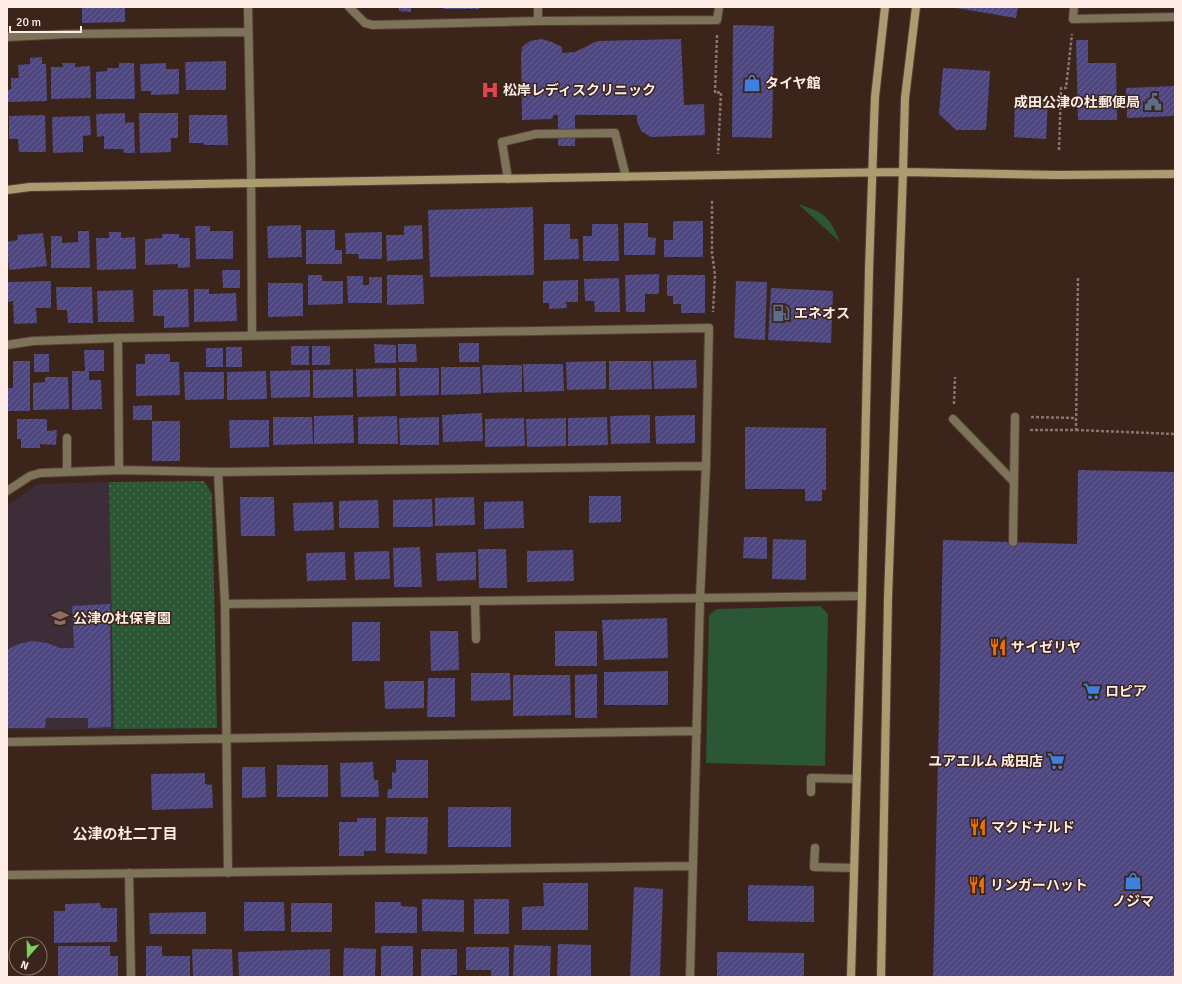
<svg xmlns="http://www.w3.org/2000/svg" width="1182" height="984" font-family="Signika,'Noto Sans JP',sans-serif">
<style>
.education{fill:#3c2d39}
.grass{fill:#2b5736}
.park{fill:url(#park-dots)}
.building{fill:url(#building-hatch)}
.lines{fill:none;stroke-linecap:round;stroke-linejoin:round}
.lane-casing{stroke:#564036;stroke-width:10}
.street-casing{stroke:#564036;stroke-width:10}
.secondary-casing{stroke:#564036;stroke-width:10}
.path{stroke:#89756c;stroke-width:2.5;stroke-dasharray:3 2;stroke-linecap:butt}
.lane{stroke:#7c7358;stroke-width:8}
.street{stroke:#7c7358;stroke-width:8}
.secondary{stroke:#ab9b6f;stroke-width:8}
.labels{text-anchor:middle;stroke-width:3;stroke-linejoin:round;paint-order:stroke}
.poi-label{font-size:14px;font-weight:bold;fill:#fcece5;stroke:#3b241a;text-anchor:start}
.neighbourhood-label{font-size:15px;font-weight:bold;fill:#fcece5;stroke:#3b241a}
</style>
<defs>
<pattern id="park-dots" width="8" height="8" patternUnits="userSpaceOnUse"><rect width="8" height="8" fill="#2b5736"/><path d="M2 2h.1M6 6h.1" fill="none" stroke="#4b6f53" stroke-width="1.8" stroke-linecap="round"/></pattern>
<pattern id="building-hatch" width="6" height="6" patternUnits="userSpaceOnUse"><rect width="6" height="6" fill="#4e467f"/><path d="M-1 1l2-2M0 6l6-6M5 7l2-2" fill="none" stroke="#686191"/></pattern>
</defs>
<rect width="100%" height="100%" fill="#3b241a"/>
<!-- education -->
<path class="education" d="M109,482l5,247 -107,1v-223l1,-2 30,-21z"/>
<!-- grass -->
<path class="grass" d="M798,204c26,9 31,11 42,38z
M820,606l8,8 -3,152 -119,-3 3,-148 8,-6z"/>
<!-- park -->
<path class="park" d="M204,481l8,13 5,234 -103,1 -5,-247z"/>
<!-- building -->
<path class="building" d="M82,7h43v15l-43,1z
M399,7h12v5l-12,-1z
M444,7h35v2h-35z
M956,7h62l-2,11 -60,-10z
M733,25l41,1 -2,112 -40,-1z
M541,39l11,3 10,5v6l13,-1 22,-11 84,-2 3,66 20,-1 1,31 -54,2 -10,-6 -4,-10v-6h-62v31h-17v-31h-4l-2,4 -30,1 -1,-64 1,-9 8,-6z
M1076,40h12v23h28l1,57h-39z
M42,57v7h4l1,37 -39,1 -1,-12 4,-1v-11h8l-1,-13 12,-1v-6z
M226,61v29h-40l-1,-28z
M62,63h13v4l15,-1 1,32 -40,1v-32h12z
M119,63h15l1,36h-39v-27l11,-1v-3h12z
M166,63v6h13v25l-28,1v-4h-10l-1,-27z
M943,68l47,3 -4,59h-30l-17,-16z
M1175,86v30l-48,2 -1,-30z
M1015,98l33,2 -2,39 -32,-2z
M125,113v10l9,-1 1,31h-11l-1,-4h-19v-13l-7,1 -1,-23z
M139,113h39v25h-7v14l-31,1z
M45,115l1,37h-27l-1,-13h-9v-23z
M189,115h38l1,30h-24v-2h-15z
M90,116l1,19 -8,1v16l-30,1 -1,-36z
M533,207l1,68 -104,2 -2,-67z
M673,221h30v36h-39v-17h9z
M624,223h24v14l8,1 -1,17h-31z
M544,224h26v15h8l1,20 -35,1z
M592,224h26l1,37h-36v-25h9z
M301,225l1,32 -34,1 -1,-32z
M422,225l1,34 -36,2 -1,-26h18v-9z
M195,226h15v5h23v28h-37z
M306,230h29v20h7v14h-36z
M78,231h11l1,37h-39v-32h11v7l16,-1z
M109,232h12v6l14,-1 1,32 -39,1 -1,-32h13z
M382,232v27h-23l-1,-5h-12l-1,-21z
M43,233l4,33 -38,4 -2,-28 11,-2 -1,-5z
M162,234h17v4h11v29l-12,1v-4l-33,1v-26l17,-1z
M222,270h18v18h-17z
M659,274v20h-14v18h-19l-1,-37z
M308,275h14v6h21v23l-35,1z
M387,275h36l1,29 -37,1z
M667,275h38v38h-24v-9h-8v-8h-6z
M347,276h16v9h6v-8h13v26h-34z
M619,278l1,34h-25l-1,-11h-9l-1,-22z
M578,280v22h-12l1,6 -18,1v-6h-6v-22z
M51,281v27h-15l1,15 -23,1 -1,-23 -5,1v-20z
M736,281l31,1 -2,58 -31,-2z
M268,283h35v33l-35,1z
M56,287h36l1,36h-25l-1,-13h-10z
M771,288l62,3 -2,52 -63,-3z
M188,289l1,38 -25,1v-12h-11v-26z
M194,289h15v5l27,-1 1,28 -43,1z
M133,290l1,32h-36l-1,-31z
M459,343h20v19h-20z
M374,344l22,1v18h-21z
M398,344h18l1,18h-19z
M291,346h18v19h-18z
M312,346h18v19h-18z
M226,347h16v20h-16z
M206,348h17v19h-17z
M84,350h20v21h-15v9h12l1,29 -30,1v-39h13z
M34,354h15v18h-15z
M145,354h25v8h9l1,33 -44,1v-32h9z
M696,360l1,28 -43,1 -1,-28z
M13,361h17v50h-23v-23h6z
M606,361v28l-39,1 -1,-28z
M609,361h42l1,28 -43,1z
M523,364h40l1,27 -40,1z
M482,365h40v27l-39,1z
M441,367h39l1,27 -40,1z
M396,368v28l-39,1 -1,-28z
M399,368h40v27l-39,1z
M353,369v28l-40,1v-28z
M310,370v27l-39,1 -1,-27z
M266,371l1,28 -40,1v-28z
M184,372h40v27l-39,1z
M45,377h23l1,32 -36,1v-27l12,-1z
M152,405v15h-19v-14z
M482,413l1,28 -40,1 -1,-27z
M353,415l1,28 -40,1v-28z
M650,415v28l-39,1 -1,-28z
M695,415v28l-39,1 -1,-28z
M397,416l1,28h-40v-27z
M273,417h39l1,27 -40,1z
M439,417v28h-39l-1,-27z
M607,417l1,28 -40,1v-28z
M524,418l1,28 -40,1v-28z
M566,418v28l-39,1 -1,-28z
M17,419h30v12l10,-1 -1,15 -16,-1v4h-19v-9h-4z
M229,420h40v27l-39,1z
M152,421h28v40h-28z
M745,427l81,1v62h-4v11h-17v-12h-60z
M1078,470l97,2v505h-242l10,-437 134,4z
M589,496h32v26l-32,1z
M240,497h34l1,39h-34z
M474,497l1,28 -40,1v-28z
M432,499l1,28h-40v-27z
M378,500l1,28h-40v-27z
M523,501l1,27 -40,1v-27z
M333,502l1,28 -40,1 -1,-28z
M744,537h23v22l-24,-1z
M773,539l33,1v40l-34,-1z
M420,547l2,40h-28l-1,-39z
M478,549h28l1,39h-28z
M573,550l1,31 -47,1v-31z
M389,551l1,28 -35,1 -1,-28z
M345,552l1,28 -39,1 -1,-28z
M476,552v28l-39,1 -1,-28z
M110,604l1,123 -23,1v-10h-42l-1,10h-38v-78l11,-6 14,-3 15,2 13,5h14l-2,-42z
M667,618l1,40 -64,2 -2,-40z
M352,622h28v39h-28z
M430,631h28l1,39 -28,1z
M555,631h42v35h-42z
M668,671v34h-64v-33z
M471,673h39l1,27 -40,1z
M597,674v44h-22v-43z
M513,675h57l1,40 -58,1z
M428,678h27v39h-28z
M384,681h40v27l-39,1z
M396,760h32v38h-41l1,-9h4v-17l4,1z
M373,762l1,18h4l1,17h-38l-1,-34z
M277,765h51v32h-51z
M242,767h23l1,30 -24,1z
M205,773v11l7,1 1,23 -61,2 -1,-36z
M448,807h63v40h-63z
M386,817h42l-1,37 -42,-1z
M357,818h19v33h-12v5h-25v-34h18z
M543,883h45v47h-66v-23l22,-1z
M748,885l66,1v36l-66,-1z
M634,887l29,2 -3,88h-30z
M422,899l42,1v32l-42,-1z
M474,899h35v35h-35z
M244,902h40l1,29h-41z
M375,902h26v4l16,1v26h-42z
M100,903l1,5h16v34l-63,1v-32h11v-7z
M291,903h41v29h-41z
M206,912v22h-56l-1,-21z
M558,944l33,1v32h-34z
M514,945l37,1 -1,30h-5v1h-32z
M58,946h52v10h8v21h-60z
M146,946h16v10h28v21h-44z
M381,946h32v31h-32z
M466,947h43v30h-18v-7h-25z
M344,948l32,1 -1,28h-32z
M192,949h40l1,28h-40z
M330,949v28h-91l-1,-25z
M421,949h36v26h-6v2h-30z
M717,952l87,1v24h-87z"/>
<g class="lines">
<!-- lane casing -->
<g class="lane-casing">
<path id="lane" d="M508,179l-6,-37 34,-8 79,-1 11,44
M67,472v-34
M475,601l1,38
M811,792v-14l46,1
M815,848l-1,19 40,1"/>
</g>
<!-- street casing -->
<g class="street-casing">
<path id="street" d="M248,7l3,152 1,176
M349,7l16,16 8,2 165,-4 179,-1 2,-13
M538,7v14
M1074,7l-1,12 102,-2
M7,37l61,-3 180,-2
M118,338l1,132
M7,345l26,-4 85,-3 591,-10 -3,138 -6,133 -10,378
M953,419l61,63
M218,472l7,132 3,269
M7,491l23,-15 10,-3 79,-3 99,2 488,-6
M1013,542l2,-125
M225,604l637,-8
M7,742l690,-11
M129,873l2,104
M7,875l686,-9"/>
</g>
<!-- secondary casing -->
<g class="secondary-casing">
<path id="secondary" d="M7,190l23,-3 800,-14 73,-1 155,3 117,-1
M851,977l11,-381 7,-325 5,-149 1,-25 10,-90
M881,977l7,-378 15,-427 2,-74 11,-91"/>
</g>
<!-- path -->
<path class="path" d="M717,35l-2,58 6,-1 -3,62
M1059,150l2,-62h5l6,-54
M712,201v52l3,22 -2,37
M954,404l1,-27
M1031,417l45,1
M1030,430h46l2,-152
M1076,430l99,4"/>
<!-- lane -->
<use href="#lane" class="lane"/>
<!-- street -->
<use href="#street" class="street"/>
<!-- secondary -->
<use href="#secondary" class="secondary"/>
</g>
<!-- icons -->
<defs>
<g id="shop-bare" transform="scale(1.38)"><path d="M-5-2.5h2.3a2.7 3.5 0 0 1 5.4 0H5L5.5 6h-11ZM-1.5-2.5h3a1.5 2.3 0 0 0-3 0Z" fill="#3f7fe0" stroke="#3b241a" stroke-width="2.5" paint-order="stroke"/></g>
<g id="hospital-bare" transform="scale(1.38)"><path d="M-5-5h3v3.5h4V-5h3V5h-3V1.5h-4V5h-3Z" fill="#e0444e" stroke="#3b241a" stroke-width="2.5" paint-order="stroke"/></g>
<g id="civic-bare" transform="scale(1.38)"><path d="M-.6-6.5H3V-4.5H.6V-3L4-1V1h2V6H-6V1h2V-1L-.6-3ZM-1.2 2.5V6h2.4V2.5Z" fill="#5c6f8a" stroke="#3b241a" stroke-width="2.5" paint-order="stroke"/></g>
<g id="fuel-bare" transform="scale(1.38)"><path d="M-5.5-6h7V0h2V4h1.3V-2.5L3-4.5l.8-.8L6-3V5H2.5V1h-1V6h-7ZM-4.2-4.7v3.2H.2V-4.7Z" fill="#5c6f8a" stroke="#3b241a" stroke-width="2.5" paint-order="stroke"/></g>
<g id="school-bare" transform="scale(1.38)"><path d="M0-5L7-2L0 1L-7-2ZM-4 1L0 2.5L4 1V4Q0 6-4 4Z" fill="#8d6e63" stroke="#3b241a" stroke-width="2.5" paint-order="stroke"/></g>
<g id="restaurant-bare" transform="scale(1.38)"><path d="M-5-6h1v4h1v-4h1v4h1v-4h1v5L-1.5 .5V6h-2V.5L-5-1ZM5-6V6H3V1.5H1.5Q1.5-4 5-6Z" fill="#e8710a" stroke="#3b241a" stroke-width="2.5" paint-order="stroke"/></g>
<g id="supermarket-bare" transform="scale(1.38)"><path d="M-6-5.5h2.5l.6 2H6L4.5 2H-2.5L-4.4-4H-6ZM-1.5 3.2a1.3 1.3 0 1 0 .1 0ZM3 3.2a1.3 1.3 0 1 0 .1 0Z" fill="#3f7fe0" stroke="#3b241a" stroke-width="2.5" paint-order="stroke"/></g>
</defs>
<g fill-rule="evenodd">
<use href="#shop-bare" x="752" y="83"/>
<use href="#hospital-bare" x="490" y="90"/>
<use href="#civic-bare" x="1153" y="102"/>
<use href="#fuel-bare" x="781" y="313"/>
<use href="#school-bare" x="60" y="618"/>
<use href="#restaurant-bare" x="998" y="647"/>
<use href="#supermarket-bare" x="1092" y="691"/>
<use href="#supermarket-bare" x="1056" y="761"/>
<use href="#restaurant-bare" x="978" y="827"/>
<use href="#shop-bare" x="1133" y="881"/>
<use href="#restaurant-bare" x="977" y="885"/>
</g>
<g class="labels">
<!-- poi labels -->
<g class="poi-label">
<text x="765" y="88">タイヤ館</text>
<text x="503" y="95">松岸レディスクリニック</text>
<text x="1140" y="107" text-anchor="end">成田公津の杜郵便局</text>
<text x="794" y="318">エネオス</text>
<text x="73" y="623">公津の杜保育園</text>
<text x="1011" y="652">サイゼリヤ</text>
<text x="1105" y="696">ロピア</text>
<text x="1043" y="766" text-anchor="end">ユアエルム 成田店</text>
<text x="991" y="832">マクドナルド</text>
<text x="990" y="890">リンガーハット</text>
<text x="1133" y="906" text-anchor="middle">ノジマ</text>
</g>
<!-- neighbourhood labels -->
<g class="neighbourhood-label">
<text x="125" y="839">公津の杜二丁目</text>
</g>
</g>
<!-- border -->
<rect width="1182" height="984" fill="none" stroke="#fcece5" stroke-width="16"/>
<!-- north arrow -->
<g transform="translate(28 956) rotate(200)"><circle r="19" fill="#3b241a" stroke="#88746b"/>
<path d="M0-3L7 15L0 10L-7 15Z" fill="#79d157"/>
<text y="-6" font-size="11" font-weight="bold" text-anchor="middle" fill="#fcece5">N</text>
</g>
<!-- scale -->
<path d="M10 26v6h71v-6" fill="none" stroke="#fcece5" stroke-width="2"/>
<text x="16" y="26" font-size="12" fill="#fcece5" stroke="#3b241a" stroke-width="3" paint-order="stroke">20 m</text>
</svg>
